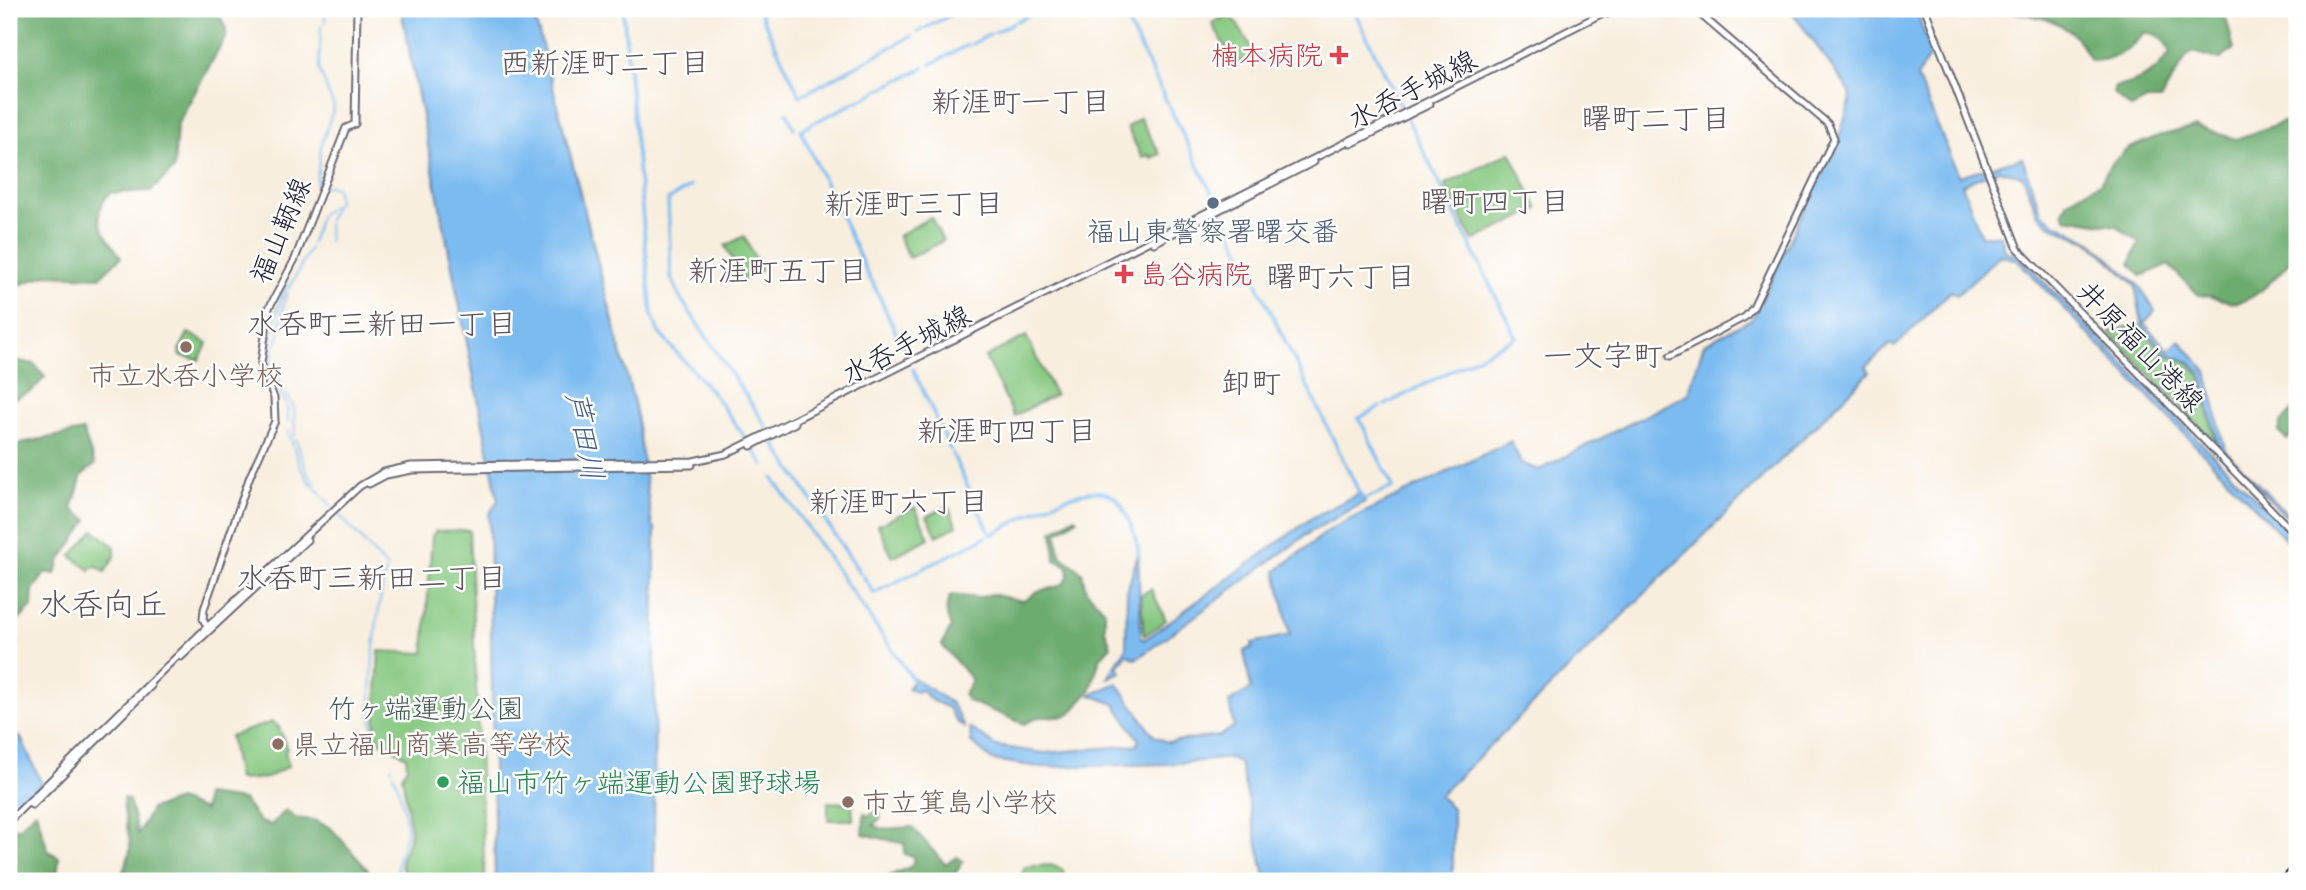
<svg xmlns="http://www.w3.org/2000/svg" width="2306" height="890" viewBox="0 0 2306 890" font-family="Dekko,'Klee One',sans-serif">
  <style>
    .green { fill: #85c77f; stroke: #54745d; stroke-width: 2 }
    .forest { fill: #6cac6e; stroke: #476754; stroke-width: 2 }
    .water { fill: #7cbbf0; stroke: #4f6e96; stroke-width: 2 }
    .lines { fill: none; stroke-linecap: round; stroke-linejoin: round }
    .stream { stroke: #7cbbf0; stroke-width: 2 }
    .canal { stroke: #7cbbf0; stroke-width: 3.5 }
    .major-casing { stroke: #6d6974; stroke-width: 9 }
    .major { stroke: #fff; stroke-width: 5 }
    .rail { stroke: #22223b; stroke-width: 2 }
    .health-dot { fill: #e0444e; stroke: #fff; stroke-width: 2.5 }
    .service-dot { fill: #5c6f8a; stroke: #fff; stroke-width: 2.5 }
    .education-dot { fill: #8d6e63; stroke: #fff; stroke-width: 2.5 }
    .leisure-dot { fill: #2e9e5b; stroke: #fff; stroke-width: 2.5 }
    .labels { text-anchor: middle; stroke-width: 5; stroke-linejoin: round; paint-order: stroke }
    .health-label { font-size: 28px; fill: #be3a42; stroke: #fff; text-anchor: end }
    .street-label { font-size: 28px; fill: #22223b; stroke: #fff }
    .service-label { font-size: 28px; fill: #4e5e75; stroke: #fff }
    .education-label { font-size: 28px; fill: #785e54; stroke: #fff; text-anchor: start }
    .park-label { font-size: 28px; fill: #455c53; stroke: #fff }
    .leisure-label { font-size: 28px; fill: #27864d; stroke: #fff; text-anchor: start }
    .neighbourhood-label { font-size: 30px; fill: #5f5257; stroke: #fff }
    .water-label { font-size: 30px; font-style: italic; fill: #465f83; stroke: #fff }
    .quarter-label { font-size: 32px; fill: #5f5257; stroke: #fff }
  </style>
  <rect width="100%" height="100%" fill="#fff"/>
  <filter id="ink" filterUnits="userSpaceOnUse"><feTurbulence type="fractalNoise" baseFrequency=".0143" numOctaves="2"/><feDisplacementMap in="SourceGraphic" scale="14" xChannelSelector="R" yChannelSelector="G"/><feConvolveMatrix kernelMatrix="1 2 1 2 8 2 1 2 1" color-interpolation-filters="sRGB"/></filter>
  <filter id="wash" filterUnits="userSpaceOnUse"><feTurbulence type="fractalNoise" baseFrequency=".00686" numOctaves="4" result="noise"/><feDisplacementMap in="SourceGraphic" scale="28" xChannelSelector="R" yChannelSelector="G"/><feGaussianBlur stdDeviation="1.57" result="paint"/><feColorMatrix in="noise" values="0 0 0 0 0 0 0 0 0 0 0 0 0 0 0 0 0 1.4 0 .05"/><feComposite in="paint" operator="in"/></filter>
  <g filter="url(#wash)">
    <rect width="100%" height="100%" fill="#f8eede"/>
    <path class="green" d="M1231,14L1256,55L1230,67L1222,52L1226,49L1212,23Z
      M1140,118L1160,154L1151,158L1149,155L1142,158L1127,127Z
      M1510,152L1538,209L1473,241L1445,185Z
      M931,217L943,241L909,258L898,236Z
      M744,236L761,270L743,280L725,246Z
      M2138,324L2165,354L2190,363L2200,376L2216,444L2109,332Z
      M188,333L208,343L199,360L180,356L179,350Z
      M1026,336L1055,395L1014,416L985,357Z
      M948,506L957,526L937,536L927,516Z
      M915,507L929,538L892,557L878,525Z
      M94,530L115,547V556L105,572L96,566L90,570L71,556Z
      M469,530L485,881H409C390,857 411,852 410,830C409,813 405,793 402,776L407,767L406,756L377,740L375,730L379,651L424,653L432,536L436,531Z
      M1151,589L1166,620L1144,636L1141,595Z
      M272,722L279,727L287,749L285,751L289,766L267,778L238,780L230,736Z
      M828,802L852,803L853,820H828Z
      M1050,865L1062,869L1067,881H1019L1025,867Z"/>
    <path class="forest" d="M9,9H216L226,28V36L177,125L174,169L151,191L110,193C86,218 107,235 121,257L100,277L45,275L9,289Z
      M1998,9H2229L2226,17L2234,49L2219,60L2194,52L2187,56L2160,100H2147L2131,108L2113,93L2115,87C2138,83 2157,73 2170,53C2166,41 2158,32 2144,33C2128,51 2116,60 2091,61C2070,15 2040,19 1998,9Z
      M2283,122H2297V254C2283,268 2254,307 2231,302C2220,299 2211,296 2199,295L2168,265L2141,276L2130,264L2139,242L2116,226L2066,218L2063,212L2068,201L2100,183L2110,165L2127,149L2158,136L2195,127L2236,139Z
      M9,359L34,364L45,377L32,391L9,401Z
      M2297,406V429L2287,440L2279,431L2281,422Z
      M83,431L95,465L82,475L72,509L88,520L59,562L56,574L46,572L33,590L32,607L12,627L18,644L9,655V451L21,443Z
      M1075,517L1077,519L1057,533L1060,555L1082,572L1086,590L1105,611V630L1111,646L1100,658L1091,689L1070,714L1059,717H1038L1024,724L968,701L963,695L972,680L942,645L951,627C946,614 944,609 951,595L979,598L991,594L1023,601C1029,599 1033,593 1038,591C1052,587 1067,590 1069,570L1066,565L1055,560L1053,531Z
      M205,795L243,800L260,822L271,825L286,810L295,818L314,820L331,828L369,871L354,881H118C141,840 124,837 123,798L129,800L138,834L151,809L178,800L204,810Z
      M878,809L881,818L873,825L882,829L912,827L945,864L957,857L963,861L951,881H878L912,866L914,857L904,854L905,844L863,834L864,813L867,816Z
      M36,811L48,851L59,857L57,881H9V825L18,829Z"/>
    <path class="water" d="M401,9H532L540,37L636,411L652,526L655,528L654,881H495L489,515L498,500Z
      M1790,9H1854L1862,14L1891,16L1895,9H1916L1931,53L1917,77L1959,176L2022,158L2041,212L2053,222L2093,243L2140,287L2155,311L2144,323L2169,351L2180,340L2207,372L2225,450L2297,524V528L2218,447L2202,375L2191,362L2166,353L2143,328L2135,285L2092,244L2049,225L2038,215L2023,176L1999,170L1962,184L1981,235L2001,236L2005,251L2019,256L2297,541V551L2017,260L2000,255L1957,295L1951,291L1895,347L1890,344L1866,367L1870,372L1851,391L1439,796L1453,809V881H1266L1240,764L1232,758L1169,764L1039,767L992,760L971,742L970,728L996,746L1044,753L1137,745L1139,740L1115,704L1090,695L1117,683L1154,736L1167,742L1219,736L1234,727L1229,702L1251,689L1244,651L1253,647L1252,643L1290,635L1276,571L1332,528L1511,441L1521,463L1539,470L1688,394L1704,344L1751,319L1755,314L1840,134L1851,99L1850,92Z
      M1360,493L1365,502L1313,530L1142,655L1135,659L1127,654L1118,667L1121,672L1108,678L1126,648L1127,591L1138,553L1141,638L1144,640L1313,517Z
      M914,678L952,704L965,728L956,721L949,708L931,700L921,690L916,692L908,688Z
      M15,735L21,738L42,784L9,808V738Z"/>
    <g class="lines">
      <path class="stream" d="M325,9V23
        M321,27L319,69L334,107L321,146L316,185L336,187L338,200L328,220
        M328,224L329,242
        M311,244L320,215L334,205
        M289,289L310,248
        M275,345C284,330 279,310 287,292
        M274,348L272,362L285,392
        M268,352C275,329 275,307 287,284
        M267,361V355
        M271,375L287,406L288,422
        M287,395L294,408L295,436
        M288,430L300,467L309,481L387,568C377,600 364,712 376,742
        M296,439L306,470L315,483
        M391,767L392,769
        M393,774C399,786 408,820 406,834C403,853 390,863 403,881"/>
      <path class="canal" d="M623,9L652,315L659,333L712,392L747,440
        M758,9L800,96L912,36
        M1040,9H1041
        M1121,9L1217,203
        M1353,9L1403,110
        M1017,21L1037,11
        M918,32L962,9
        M995,32L1013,23
        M972,44L991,34
        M948,55L968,45
        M931,64L945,57
        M904,78L924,68
        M879,90L901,79
        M858,101L876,92
        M787,113L794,128
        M834,113L855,102
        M813,123L831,114
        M801,130L811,125
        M801,131L817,165
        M818,168L844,222
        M691,186L668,200L671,277L681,299L767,427
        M1222,212L1361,496
        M845,225L870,279
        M872,281L891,322
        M892,324L907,357
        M913,369L920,385
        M922,388L950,449
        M1385,405L1516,337L1407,118
        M774,443L860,573
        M753,449L764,465
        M952,453L980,513
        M773,478L914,681
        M1362,500L1393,487L1359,418L1380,407
        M982,516L989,531
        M991,535C1018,521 1082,480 1111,495C1119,499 1123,509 1127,516C1133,529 1138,543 1139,558
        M863,576L874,593L986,537"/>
    </g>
  </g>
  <g filter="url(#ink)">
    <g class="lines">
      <g class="major-casing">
        <path id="major" d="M1925,9L2018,249L2297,536
          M1607,14L1620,9
          M1351,144L1430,104
          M1154,243L1314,162
          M1670,356L1745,317L1753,308L1834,138L1828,124L1694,9
          M751,446L795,423
          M369,484L386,475L412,470L692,465
          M207,627L203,619L204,609L250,476L275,421L274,398L261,363L269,308L295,259L346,128L355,124L357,9
          M181,657L307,540
          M32,805L151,686
          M9,821L207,627L360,486L384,472L411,466L693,461L726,454L1611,9"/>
      </g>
      <use href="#major" class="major"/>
      <path class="rail" d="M2278,881L2297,862"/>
    </g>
  </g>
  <g class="health-dot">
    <path d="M1335.5 44.5h7v7h7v7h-7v7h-7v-7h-7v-7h7z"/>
    <path d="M1120.5 263.5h7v7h7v7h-7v7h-7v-7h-7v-7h7z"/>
  </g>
  <circle class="service-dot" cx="1213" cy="203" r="7"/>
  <g class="education-dot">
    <circle cx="186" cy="347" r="7"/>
    <circle cx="278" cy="744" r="7"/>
    <circle cx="848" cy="802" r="7"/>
  </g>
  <circle class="leisure-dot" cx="443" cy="782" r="7"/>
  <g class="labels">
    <g class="health-label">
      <text x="1323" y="65">楠本病院</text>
      <text x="1140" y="284" text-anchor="start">島谷病院</text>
    </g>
    <g class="street-label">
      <text transform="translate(1412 89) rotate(-27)" y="10">水呑手城線</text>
      <text transform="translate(280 230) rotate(-67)" y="10">福山鞆線</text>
      <text transform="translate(906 344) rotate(-27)" y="10">水呑手城線</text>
      <text transform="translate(2141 346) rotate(46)" y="10">井原福山港線</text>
    </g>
    <g class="service-label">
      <text x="1213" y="241">福山東警察署曙交番</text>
    </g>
    <g class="education-label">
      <text x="186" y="385" text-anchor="middle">市立水呑小学校</text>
      <text x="292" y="754">県立福山商業高等学校</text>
      <text x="862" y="812">市立箕島小学校</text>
    </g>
    <g class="park-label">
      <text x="426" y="718">竹ヶ端運動公園</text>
    </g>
    <g class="leisure-label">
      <text x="457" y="792">福山市竹ヶ端運動公園野球場</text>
    </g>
    <g class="neighbourhood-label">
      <text x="605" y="73">西新涯町二丁目</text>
      <text x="1021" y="112">新涯町一丁目</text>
      <text x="1656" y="129">曙町二丁目</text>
      <text x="1495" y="212">曙町四丁目</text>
      <text x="914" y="214">新涯町三丁目</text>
      <text x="778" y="281">新涯町五丁目</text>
      <text x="1341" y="287">曙町六丁目</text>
      <text x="382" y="334">水呑町三新田一丁目</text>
      <text x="1603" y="366">一文字町</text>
      <text x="1251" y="393">卸町</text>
      <text x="1007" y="441">新涯町四丁目</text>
      <text x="899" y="512">新涯町六丁目</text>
      <text x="372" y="588">水呑町三新田二丁目</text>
    </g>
    <g class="water-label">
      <text transform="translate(585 436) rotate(79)" y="10">芦田川</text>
    </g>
    <g class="quarter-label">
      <text x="103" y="615">水呑向丘</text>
    </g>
  </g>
  <rect width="2306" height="890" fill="none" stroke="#fff" stroke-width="35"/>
</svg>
